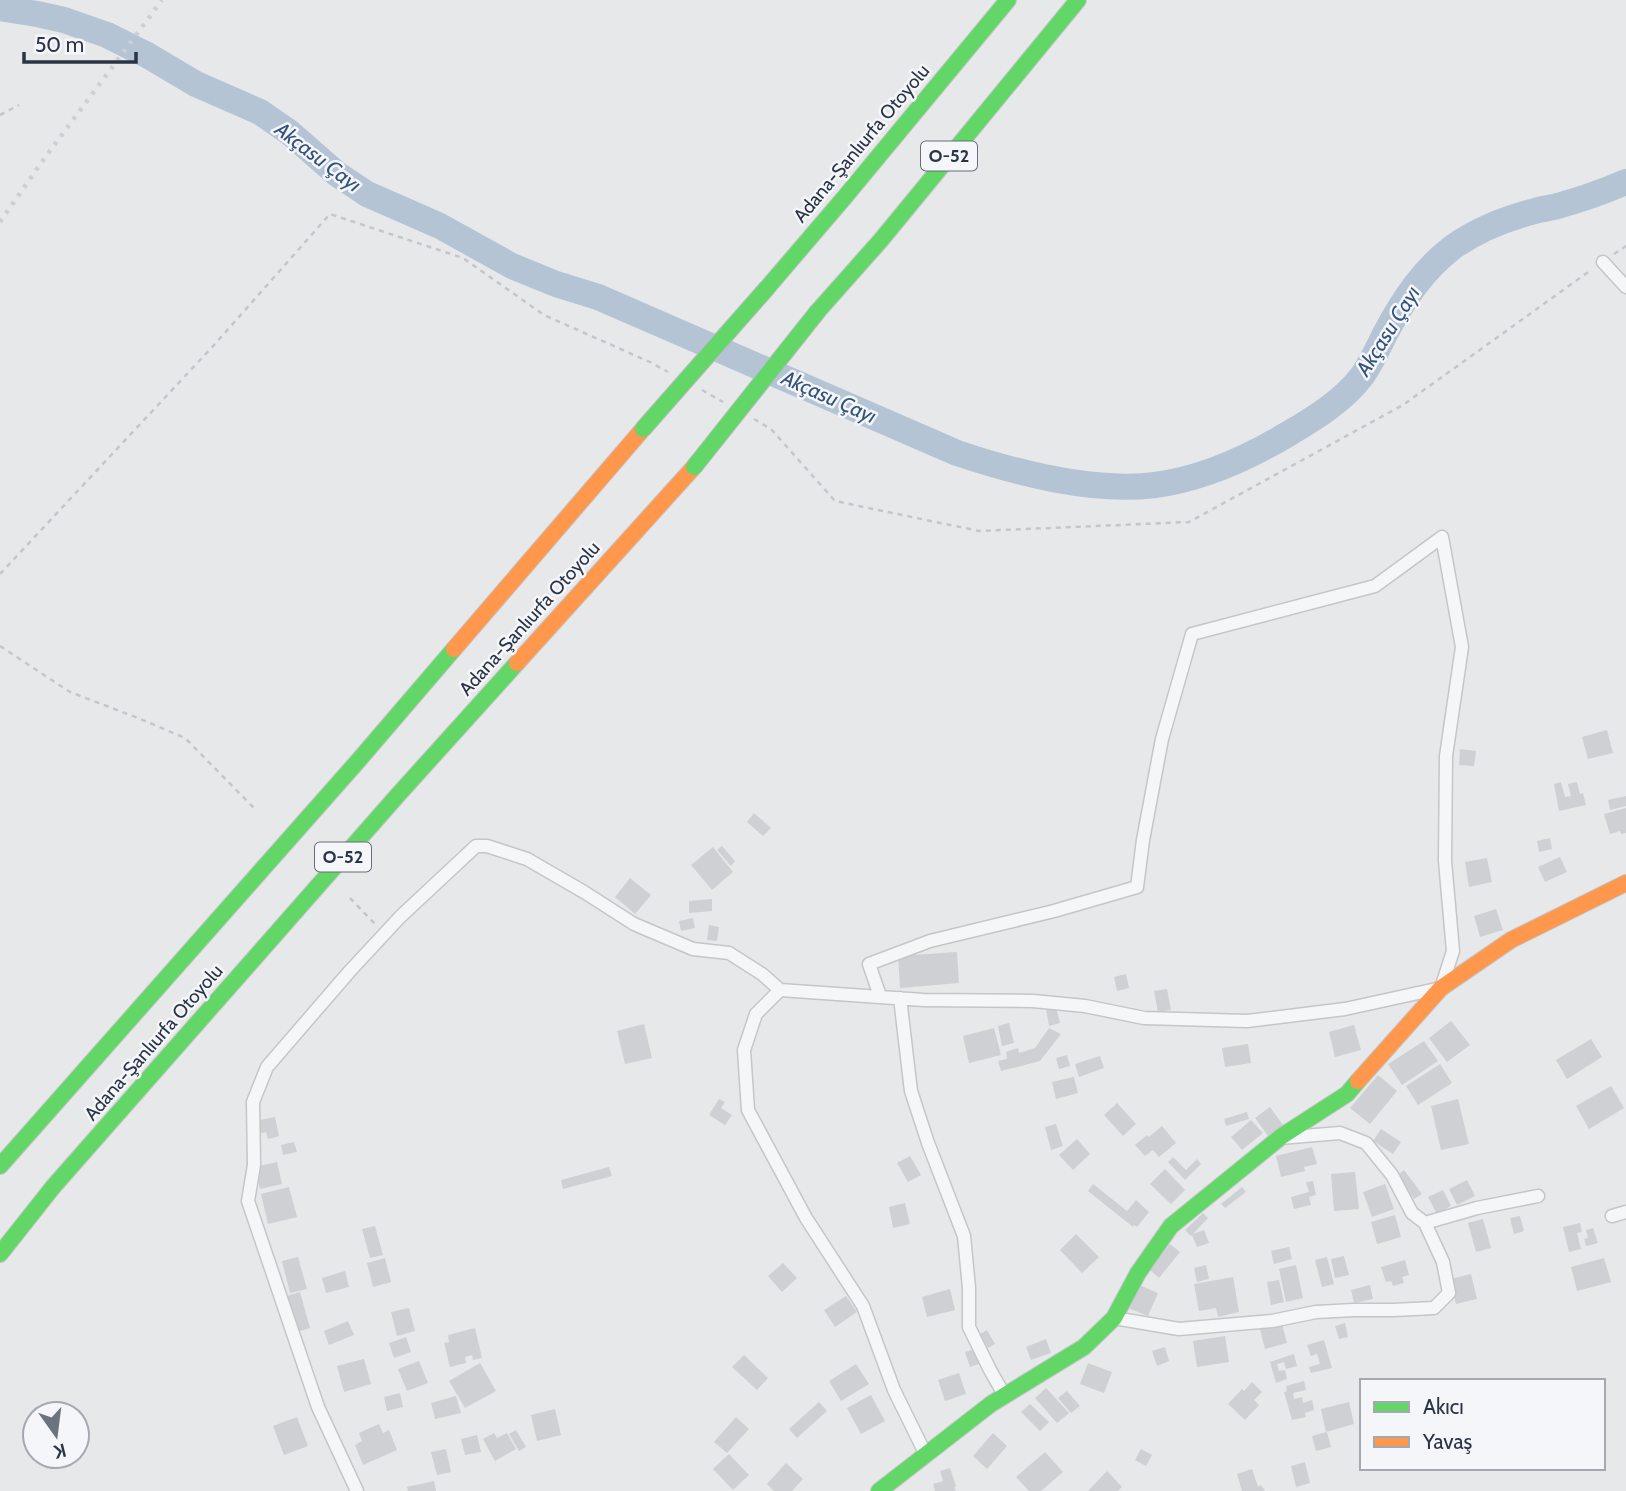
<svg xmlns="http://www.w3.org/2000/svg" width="1626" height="1491" viewBox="0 0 1626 1491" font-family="Cabin,sans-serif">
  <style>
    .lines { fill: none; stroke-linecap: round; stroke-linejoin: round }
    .river { stroke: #b4c4d5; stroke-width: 26 }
    .building { fill: #ced0d3 }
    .street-casing { stroke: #c4c6c8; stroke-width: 15 }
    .fast-casing { stroke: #c4c6c8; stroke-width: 18 }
    .slow-casing { stroke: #c4c6c8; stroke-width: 18 }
    .path { stroke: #c5c6ca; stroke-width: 2.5; stroke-dasharray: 5 5; stroke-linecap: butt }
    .street { stroke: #f5f6f7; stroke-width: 12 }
    .fast { stroke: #63d668; stroke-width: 16 }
    .slow { stroke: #ff974d; stroke-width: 16 }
    .rail { stroke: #cecfd2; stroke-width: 4.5; stroke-dasharray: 3.5 7; stroke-linecap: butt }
    .fast-bridge-casing { stroke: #b8bbbf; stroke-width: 18; stroke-linecap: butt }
    .fast-bridge { stroke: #63d668; stroke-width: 16 }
    .labels { text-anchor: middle; stroke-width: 5; stroke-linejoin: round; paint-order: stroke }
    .shield { fill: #f4f6f9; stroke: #676e7b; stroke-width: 2 }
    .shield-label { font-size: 18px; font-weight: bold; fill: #2b3445 }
    .street-label { font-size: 19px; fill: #2b3445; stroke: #f4f6f9 }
    .water-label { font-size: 21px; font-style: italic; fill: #34527a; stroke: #f4f6f9 }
  </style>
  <rect width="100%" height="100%" fill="#e6e8ea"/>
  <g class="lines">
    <path class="river" d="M0,8L37,14L64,20L107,35L147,55L196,84L260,112L289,132L337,174L367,194L440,226L512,266L556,284L598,297L957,453C1017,473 1092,493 1155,485C1202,479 1248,458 1288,434C1315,418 1343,401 1362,376C1372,362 1378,348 1385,334C1403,300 1423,270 1453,247C1477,230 1507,218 1535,211C1544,208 1553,208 1561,205C1583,199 1605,191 1626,182"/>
  </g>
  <path class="building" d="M1607,730L1613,753L1588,759L1582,737Z
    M1460,749L1476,751L1474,766L1459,765Z
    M1561,782L1565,797L1571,796L1568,784L1577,782L1580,794L1583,793L1586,805L1559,811L1554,784Z
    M1626,796V806L1610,810L1608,800Z
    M1626,808V833L1621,834L1620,831L1610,834L1604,814Z
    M754,813L771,828L763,836L747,822Z
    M1550,838L1552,849L1539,852L1537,841Z
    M722,846L735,861L731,866L717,850Z
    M713,847L733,872L712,890L691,865Z
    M1560,857L1567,872L1545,882L1538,867Z
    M1487,858L1492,882L1469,887L1465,862Z
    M630,878L651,895L635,914L615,897Z
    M712,899V911L689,913V901Z
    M1496,909L1503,930L1480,937L1474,916Z
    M693,918L695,928L681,931L679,921Z
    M709,925L719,927L717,941L707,940Z
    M957,952L959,983L900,988L898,956Z
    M1126,974L1129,988L1117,991L1114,977Z
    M1167,989L1171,1010L1158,1012L1154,991Z
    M1056,1007L1060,1023L1049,1026L1046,1009Z
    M1451,1021L1470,1045L1447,1062L1429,1038Z
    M1009,1023L1014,1043L1002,1046L998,1026Z
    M644,1024L652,1058L625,1064L617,1031Z
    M1354,1025L1361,1050L1335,1057L1329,1032Z
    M994,1028L1001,1055L969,1063L963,1036Z
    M1049,1028L1061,1034L1040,1061L1001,1071L998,1061L1007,1059L1006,1052L1018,1048L1019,1053L1035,1048Z
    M1591,1039L1602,1057L1567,1079L1556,1060Z
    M1424,1041L1438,1061L1402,1085L1388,1064Z
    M1248,1044L1251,1063L1225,1067L1222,1048Z
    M1067,1055L1070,1066L1059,1069L1056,1058Z
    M1100,1056L1104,1068L1079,1077L1075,1064Z
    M1440,1064L1452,1083L1418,1105L1406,1086Z
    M1378,1075L1397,1091L1370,1124L1350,1108Z
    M1074,1077L1078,1093L1056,1099L1052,1082Z
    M1611,1086L1624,1108L1589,1129L1576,1106Z
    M719,1099L725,1102L721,1108L732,1115L725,1125L709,1115Z
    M1458,1099L1469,1144L1441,1150L1431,1106Z
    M1117,1103L1136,1124L1123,1136L1104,1115Z
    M1270,1107L1283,1125L1268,1136L1255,1118Z
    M1247,1112L1249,1119L1226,1126L1224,1119Z
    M275,1117L279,1136L268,1139L266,1132L259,1134L256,1121Z
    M1251,1120L1263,1133L1242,1150L1231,1137Z
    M1056,1124L1063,1146L1051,1150L1045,1127Z
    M1162,1126L1176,1143L1159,1157L1153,1150L1145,1156L1135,1145L1147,1135L1149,1137Z
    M1381,1129L1401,1142L1393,1154L1373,1141Z
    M1077,1139L1090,1154L1073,1170L1059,1155Z
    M294,1142L297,1152L283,1155L281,1145Z
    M1312,1147L1317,1164L1304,1167L1305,1171L1281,1177L1276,1156Z
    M910,1156L921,1175L908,1182L897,1163Z
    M1173,1157L1186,1170L1197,1159L1201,1164L1185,1180L1168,1162Z
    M277,1162L282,1184L260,1189L255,1167Z
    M609,1167L612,1176L563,1189L561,1180Z
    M1165,1169L1185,1190L1171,1204L1150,1184Z
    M1404,1170L1422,1194L1414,1199L1397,1176Z
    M1355,1172L1359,1209L1334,1211L1331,1174Z
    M1467,1180L1475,1196L1457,1205L1449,1189Z
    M1313,1181L1316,1195L1309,1197L1311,1205L1294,1209L1291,1197L1309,1192L1306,1182Z
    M1093,1184L1127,1211L1136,1200L1149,1212L1137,1227L1134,1225L1133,1227L1088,1191Z
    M1385,1184L1394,1209L1372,1217L1363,1192Z
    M289,1187L297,1217L268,1224L261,1194Z
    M1242,1187L1246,1192L1225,1208L1221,1204Z
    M1443,1190L1451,1206L1437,1214L1428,1197Z
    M905,1203L910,1224L893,1228L889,1207Z
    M1203,1213L1208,1218L1193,1234L1204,1230L1209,1243L1197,1247L1192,1235L1191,1236L1185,1230Z
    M1395,1215L1401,1237L1377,1244L1371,1222Z
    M1520,1216L1524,1231L1514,1234L1510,1218Z
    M1483,1219L1491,1248L1476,1252L1468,1223Z
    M1580,1223L1582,1232L1577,1233L1581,1249L1569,1252L1563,1227Z
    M375,1226L383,1255L370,1258L362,1229Z
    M1593,1228L1598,1243L1586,1246L1584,1239L1588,1238L1586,1230Z
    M1076,1234L1099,1257L1082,1273L1060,1250Z
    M1170,1244L1180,1252L1159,1278L1150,1270Z
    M1289,1247L1292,1259L1274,1264L1271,1251Z
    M1344,1256L1349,1275L1335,1278L1331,1259Z
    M298,1257L307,1289L290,1293L282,1261Z
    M1327,1257L1334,1284L1322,1287L1315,1260Z
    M385,1258L391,1282L373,1287L367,1263Z
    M1604,1258L1611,1282L1577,1291L1571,1267Z
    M1405,1260L1409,1275L1402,1277L1404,1283L1393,1286L1391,1281L1386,1282L1381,1267Z
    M783,1263L797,1278L782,1292L768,1276Z
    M1206,1265L1209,1279L1197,1282L1194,1268Z
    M1296,1265L1303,1298L1286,1302L1279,1269Z
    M345,1271L349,1287L326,1293L322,1278Z
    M1471,1274L1477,1299L1456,1304L1450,1279Z
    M1233,1277L1239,1312L1218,1317L1216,1308L1199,1311L1194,1284Z
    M1279,1280L1284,1302L1271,1305L1267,1282Z
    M1139,1285L1158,1293L1148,1316L1128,1308Z
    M1370,1285L1373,1299L1354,1303L1351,1290Z
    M950,1289L955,1310L927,1317L922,1297Z
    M300,1292L310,1328L297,1332L287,1296Z
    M846,1296L857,1312L835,1327L824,1310Z
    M409,1308L415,1331L397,1336L391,1312Z
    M348,1321L354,1335L329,1345L324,1331Z
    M1345,1323L1348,1337L1339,1339L1335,1326Z
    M1282,1324L1287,1343L1265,1349L1260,1329Z
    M475,1328L482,1358L473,1360L472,1355L465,1357L466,1363L450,1367L444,1343L449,1342L448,1335Z
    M987,1330L995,1344L988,1348L980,1334Z
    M1225,1336L1229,1362L1197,1367L1193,1341Z
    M406,1337L411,1352L394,1358L389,1343Z
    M1046,1339L1051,1353L1031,1360L1026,1347Z
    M1324,1340L1332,1368L1311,1373L1309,1367L1320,1364L1317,1354L1311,1356L1307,1345Z
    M1165,1347L1169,1361L1157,1366L1152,1351Z
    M974,1349L979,1364L970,1367L965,1352Z
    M1294,1354L1297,1366L1286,1369L1284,1362L1277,1364L1279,1371L1285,1370L1287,1379L1276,1383L1270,1362Z
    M744,1355L768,1378L757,1390L732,1367Z
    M364,1359L371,1384L344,1392L337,1366Z
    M419,1361L428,1383L407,1391L398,1369Z
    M480,1363L496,1391L465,1408L449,1381Z
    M1088,1363L1112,1372L1104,1393L1080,1384Z
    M856,1364L869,1384L841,1401L829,1381Z
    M959,1373L966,1394L945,1401L938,1380Z
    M1304,1381L1306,1390L1293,1393L1294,1399L1302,1397L1303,1403L1312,1400L1314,1410L1305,1413L1306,1417L1292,1420L1284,1392L1287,1391L1286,1386Z
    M1252,1382L1262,1392L1254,1400L1259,1405L1245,1420L1228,1404L1242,1389L1244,1391Z
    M1046,1388L1069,1413L1057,1423L1035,1398Z
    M1067,1391L1080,1406L1071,1413L1058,1398Z
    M400,1393L403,1407L387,1411L384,1397Z
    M871,1395L885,1421L861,1434L847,1408Z
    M456,1396L461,1413L435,1419L431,1403Z
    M819,1402L827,1411L797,1438L789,1429Z
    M1349,1402L1354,1424L1326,1432L1321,1409Z
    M1030,1404L1049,1422L1040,1431L1021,1412Z
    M555,1409L561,1435L537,1441L531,1415Z
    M297,1417L308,1446L284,1455L273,1426Z
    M736,1417L749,1429L727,1453L714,1442Z
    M379,1424L383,1433L389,1430L397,1450L363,1465L355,1445L362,1441L359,1433Z
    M516,1430L526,1447L519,1451L509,1434Z
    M1327,1432L1331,1447L1316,1451L1312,1436Z
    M494,1433L497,1438L507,1433L516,1449L495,1461L483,1439Z
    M993,1433L1007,1446L987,1469L973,1456Z
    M477,1435L481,1452L465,1455L461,1439Z
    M446,1449L451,1472L437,1475L431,1452Z
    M1141,1449L1152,1455L1146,1466L1135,1460Z
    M1045,1452L1063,1472L1041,1491H1029L1016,1477Z
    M729,1454L749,1475L733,1490L713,1469Z
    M1305,1462L1310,1483L1296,1487L1291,1466Z
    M786,1463L803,1479L792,1491H774L767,1484Z
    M950,1468L956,1486L954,1487L956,1491H935L933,1484L943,1481L940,1471Z
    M1252,1469L1258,1487L1261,1485L1265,1491H1242L1237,1474Z
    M1107,1471L1122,1487L1118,1491H1088Z
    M434,1481L436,1491H408L407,1487Z"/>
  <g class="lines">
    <g class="street-casing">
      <path id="street" d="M1603,262L1626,287
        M880,996L869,964L930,941L1054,911L1137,887L1143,840L1162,739L1192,634L1375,586L1442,537L1462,647L1446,756L1445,861L1453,951L1441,988L1345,1009L1247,1021L1144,1018L1085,1006L1033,1001L923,1000L780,990L756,1014L744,1050L748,1110L806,1218L863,1306L894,1390L926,1455
        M900,998L911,1091L928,1143L964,1236L969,1288V1327L990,1370L1005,1396
        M1280,1138L1340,1133L1366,1143L1392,1175L1412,1213L1425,1223L1477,1208L1538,1196
        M1612,1216L1626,1212
        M1114,1318L1179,1329L1272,1321L1316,1312L1354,1310H1393L1434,1308L1449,1293L1443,1262L1425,1223
        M357,1491L318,1407L248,1201L254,1165L253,1102L267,1067L349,972L400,917L476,846H487L527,859L584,892L634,924L693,949L729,953L762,974L780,990"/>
    </g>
    <g class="fast-casing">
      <path id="fast" d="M767,288L844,198L1008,0
        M818,311L881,240L1078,0
        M0,1166L358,761L454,649
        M0,1254L53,1187L397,796L517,663
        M879,1491L991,1404L1084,1347L1114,1318L1138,1273L1171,1226L1282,1136L1347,1094L1358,1081"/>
    </g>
    <g class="slow-casing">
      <path id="slow" d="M454,649L643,429
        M517,663L694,467
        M1358,1081L1441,988L1511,940L1626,883"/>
    </g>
    <path class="path" d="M0,115L19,105
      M1614,254L1626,246
      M702,390L723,402
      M754,419L771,429L835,501L979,531L1189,522L1403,405L1591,270
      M0,574L215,344L330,214L463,258L544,315L652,363L668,372
      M0,646L70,692L138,718L185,738L255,809
      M350,898L375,924"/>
    <use href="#street" class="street"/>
    <use href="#fast" class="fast"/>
    <use href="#slow" class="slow"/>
    <path class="rail" d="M0,222L41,163L162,0"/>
    <g class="fast-bridge-casing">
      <path id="fast-bridge" d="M643,429L767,288
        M694,467L818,311"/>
    </g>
    <use href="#fast-bridge" class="fast-bridge"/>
  </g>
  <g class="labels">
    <g class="shield">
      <rect x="921" y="141.5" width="56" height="29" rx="5"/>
      <rect x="315" y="842.5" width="56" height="29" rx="5"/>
    </g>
    <g class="shield-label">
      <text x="949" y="162">O-52</text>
      <text x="343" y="863">O-52</text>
    </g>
    <g class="street-label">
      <text transform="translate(861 143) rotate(-50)" y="7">Adana-Şanlıurfa Otoyolu</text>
      <text transform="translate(529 618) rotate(-48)" y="7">Adana-Şanlıurfa Otoyolu</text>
      <text transform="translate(153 1042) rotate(-49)" y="7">Adana-Şanlıurfa Otoyolu</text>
    </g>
    <g class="water-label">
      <text transform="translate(318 157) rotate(37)" y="7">Akçasu Çayı</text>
      <text transform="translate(1388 331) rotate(-58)" y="7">Akçasu Çayı</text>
      <text transform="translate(829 397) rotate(24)" y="7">Akçasu Çayı</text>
    </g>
  </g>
  <rect x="1360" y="1379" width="245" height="91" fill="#f4f6f9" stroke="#a4a8b1" stroke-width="2"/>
  <rect x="1374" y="1402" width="35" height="10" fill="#63d668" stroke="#a4a8b1" stroke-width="2"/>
  <text x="1423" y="1414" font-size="21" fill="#2b3445">Akıcı</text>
  <rect x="1374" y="1437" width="35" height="10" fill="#ff974d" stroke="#a4a8b1" stroke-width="2"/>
  <text x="1423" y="1449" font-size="21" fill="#2b3445">Yavaş</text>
  <g transform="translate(56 1435) rotate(166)"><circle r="33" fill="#f4f6f9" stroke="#a4a8b1" stroke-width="2"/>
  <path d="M0-5L12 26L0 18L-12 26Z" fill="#6c737f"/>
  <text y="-10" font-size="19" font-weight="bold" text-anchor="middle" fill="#2b3445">K</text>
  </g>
  <path d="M24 52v10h112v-10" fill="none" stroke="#2b3445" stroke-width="3.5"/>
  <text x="35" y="52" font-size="21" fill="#2b3445" stroke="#f4f6f9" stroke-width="5" paint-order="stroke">50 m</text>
</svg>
